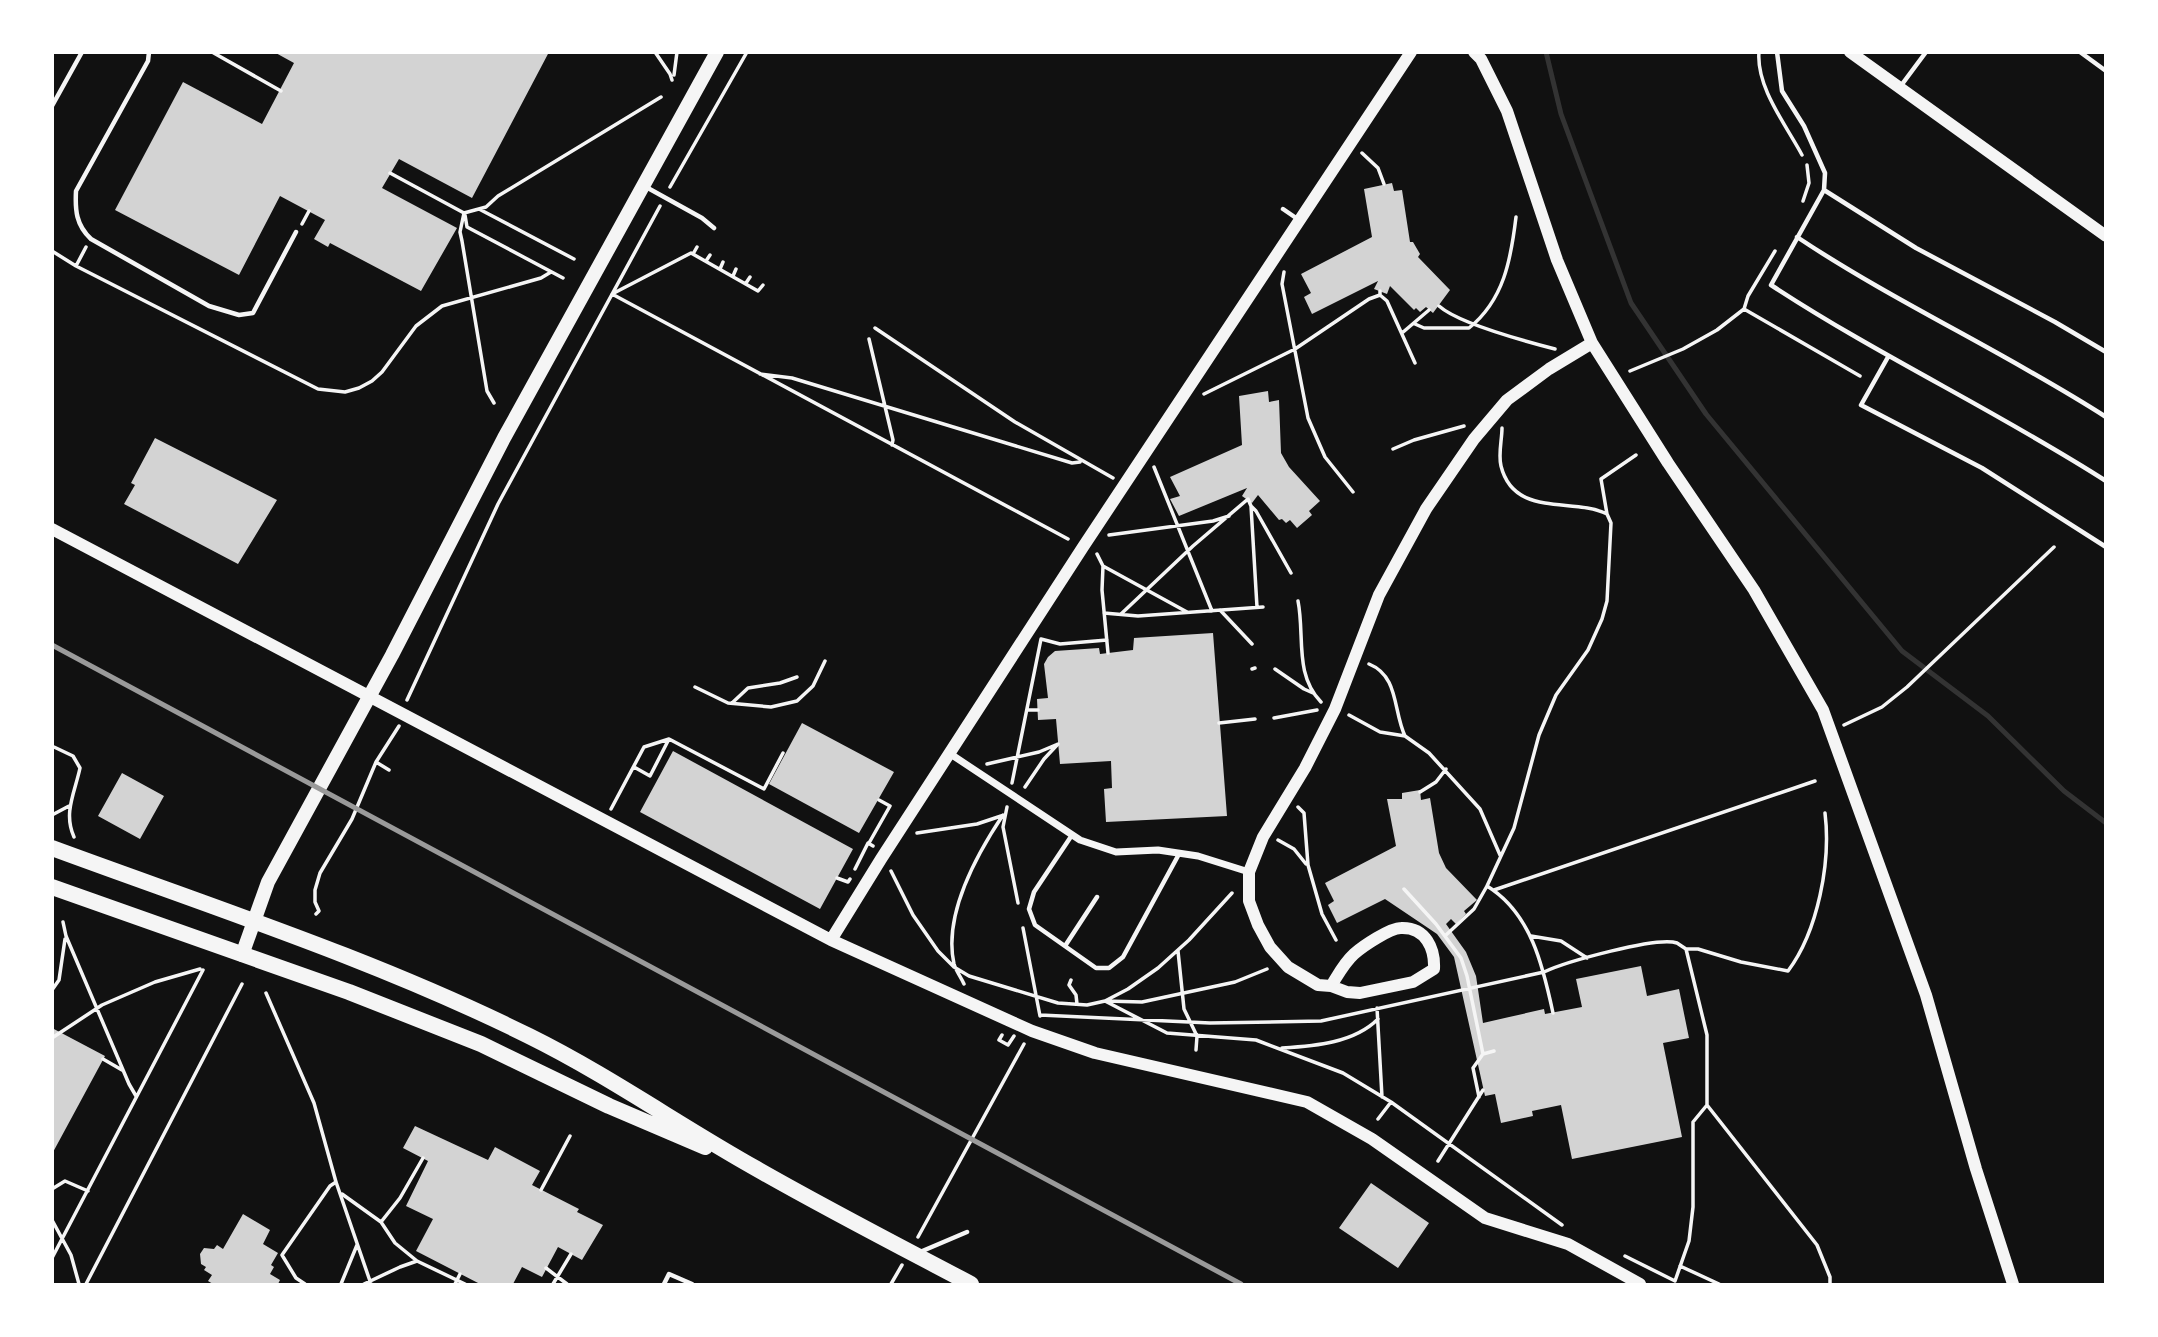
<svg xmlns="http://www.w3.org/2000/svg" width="2158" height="1337" viewBox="0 0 2158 1337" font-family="'PT Sans',sans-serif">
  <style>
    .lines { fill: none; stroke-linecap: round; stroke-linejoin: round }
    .stream { stroke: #333; stroke-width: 5 }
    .building { fill: #d3d3d3 }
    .path { stroke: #f5f5f5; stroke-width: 3.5 }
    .service { stroke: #f5f5f5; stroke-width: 4.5 }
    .minor { stroke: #f5f5f5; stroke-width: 7 }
    .tertiary { stroke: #f5f5f5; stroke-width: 12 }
    .secondary { stroke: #f5f5f5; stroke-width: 14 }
    .trunk { stroke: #f5f5f5; stroke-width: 16 }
    .rail { stroke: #9a9a9a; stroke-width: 5 }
  </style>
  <rect width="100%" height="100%" fill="#111"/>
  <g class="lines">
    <path class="stream" d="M1546,52L1561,114L1631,303L1706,414L1902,651L1988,716L2064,791L2106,823"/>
  </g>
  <path class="building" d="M274,52H549L472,198L399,159L382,188L457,228L421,291L330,243L328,247L314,239L325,220L280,196L239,275L115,210L183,82L262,124L294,63Z
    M1392,183L1394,191L1402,190L1410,242H1413L1420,254L1418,257L1450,290L1433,313L1426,307L1420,312L1416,308L1414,310L1390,286L1387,294L1374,289L1378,281L1312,314L1304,297L1311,293L1301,274L1372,237L1364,189Z
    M1268,391L1269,402L1279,400L1281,453L1289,467L1320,501L1309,511L1312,515L1297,528L1290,520L1286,523L1282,519L1279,520L1258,495L1252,503L1242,496L1247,488L1179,516L1170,499L1180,496L1170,477L1242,445L1239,396Z
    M155,438L277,500L238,564L124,504L135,485L131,483Z
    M1213,633L1227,816L1106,822L1104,789L1112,788L1111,761L1060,764L1056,719L1038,720L1037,699L1048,698L1044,664L1048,657L1055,651L1099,648L1100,654L1133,650L1134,638Z
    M802,723L894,772L859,833L769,784Z
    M673,751L853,849L820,909L640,812Z
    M122,773L164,796L140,839L98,816Z
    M1420,790L1421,800L1430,798L1439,853L1446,868L1477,900L1464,911L1466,914L1456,924L1451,919L1446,924L1466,952L1476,976L1483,1023L1544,1009L1545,1014L1582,1007L1576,979L1641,966L1647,996L1679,989L1689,1038L1663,1043L1682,1137L1572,1159L1561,1105L1532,1111L1533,1116L1501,1123L1495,1094L1485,1096L1454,957L1437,934L1385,899L1337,923L1328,905L1334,901L1325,883L1396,846L1387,799H1402V793Z
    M52,1028L105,1056L52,1154Z
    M415,1126L488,1160L495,1147L540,1171L532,1185L579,1209L577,1212L603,1225L582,1260L558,1247L542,1277L522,1267L513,1284H480L416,1251L433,1219L406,1206L428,1161L403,1148Z
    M1371,1183L1429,1223L1398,1268L1339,1228Z
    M243,1214L270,1230L263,1244L278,1253L271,1265L274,1267L270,1274L280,1280L278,1284H213L208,1281L212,1275L204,1270L206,1267L201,1264L200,1254L204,1248L214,1249L217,1245L223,1249Z"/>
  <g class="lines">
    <path class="path" d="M212,52L281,91
      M655,52L670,74L672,80
      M1759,52C1756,87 1786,125 1802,155
      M674,75L677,52
      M1362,153L1378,168L1384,184
      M390,173L464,213L486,207L498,196L661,97
      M670,187L747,52
      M1803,201L1809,183L1807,165
      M479,209L574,259
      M464,213L460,232L462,241L487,391L494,403
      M465,215L467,227L563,278
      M302,224L309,211
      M52,251L76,266L318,389L345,392L359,388L372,381L382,372L416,326L442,306L541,278L551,272
      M693,254L697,247
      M706,261L710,255
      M76,266L86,247
      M720,269L723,262
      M1284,272L1282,284L1308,418L1325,457L1353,492
      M733,276L736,269
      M746,283L750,277
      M614,293L691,253L758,291L763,285
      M612,294L1068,539
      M1380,295L1387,301L1415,363
      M1439,306C1458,323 1528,342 1555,349
      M1744,309L1860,376
      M1415,324L1424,328H1469C1504,300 1511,259 1516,217
      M875,328L1015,422L1113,478
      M1402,333L1429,310
      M869,339L893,440L892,445
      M1630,371L1683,349L1717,330L1744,309L1748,296L1775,251
      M760,374L792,378L1072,463L1080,462
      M1204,394L1295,349L1369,299L1380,295V291
      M1393,449L1414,440L1464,426
      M1154,467L1212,611
      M1251,506L1256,511L1291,573
      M1607,514L1601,479L1636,455
      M1109,535L1213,521L1229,516
      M1097,554L1103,566L1102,590L1108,653
      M1103,566L1187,612
      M1298,601C1305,636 1294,674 1321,702
      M1220,610L1252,644
      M1104,613L1138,616L1263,607
      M1121,614L1193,546L1248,499L1251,506L1257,607
      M1369,664C1399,676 1393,711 1405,736
      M1252,669L1255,668
      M1275,669L1304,689L1313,693
      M695,687L728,703L771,707L797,701L813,686L825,661
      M407,700L498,504L660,206
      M732,703L748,688L780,683L797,677
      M1027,710H1038
      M1349,715L1380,732L1405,736L1429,753L1480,809L1500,855
      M1274,718L1317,710
      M1219,723L1255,719
      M1844,725L1882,707L1907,687L2054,547
      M54,747L73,756L80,768C75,792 63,813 74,837
      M376,762L389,770
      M987,764L1039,752L1058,744L1044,759L1025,787
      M634,767L650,776L669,739
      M1012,783L1041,639L1060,644L1107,640
      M1420,792L1436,782L1446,769
      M1007,807L1003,827L1018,903
      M1298,807L1304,813L1308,865L1322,914L1336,940
      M611,809L644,747L669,739L764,789L783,753
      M52,815L69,806
      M917,833L977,824L1001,816
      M1278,840L1294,849L1306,864
      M869,843L890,806L879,800
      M855,869L868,843L873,846
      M891,871L913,915L938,951L954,967L969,976L1058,1003L1087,1005L1105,1001L1142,1002L1235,982L1267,969
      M837,878L848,882L850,879
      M1487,886C1531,913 1543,966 1553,1013
      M1404,889L1436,924L1461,958L1467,976L1483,1054L1494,1051
      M1494,890L1815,781
      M1232,893L1189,940L1158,968L1128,989L1105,1001L1167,1033L1256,1040L1343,1073L1391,1102L1562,1225
      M316,914L319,911L315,902V890L320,873L352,819L376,762L399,726
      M63,922L66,936L129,1084L136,1096
      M1023,928L1040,1016
      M1446,935L1474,909L1487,886L1514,828L1539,735L1556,695L1588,650L1602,619L1607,601L1611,523L1607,514C1572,497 1514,518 1501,466C1498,454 1502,440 1502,428
      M1531,936L1561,941L1587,958
      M1686,949H1698L1741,962L1788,971C1818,931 1831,862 1825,813
      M1178,951L1184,1009L1197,1036L1196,1050
      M1071,980L1069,985L1076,995L1077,1004
      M964,984C961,977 956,971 954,964C943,915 977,854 1003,815
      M52,990L59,980L65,939
      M266,993L314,1103L336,1182L371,1284
      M1377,1008L1382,1097
      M1040,1015L1210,1023L1321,1021L1544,972C1565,962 1657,936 1677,943C1680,945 1683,947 1686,949L1707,1035V1105L1693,1122V1207L1689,1241L1675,1281L1625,1256
      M1002,1035L999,1040L1008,1045L1014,1036
      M52,1038L102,1005L155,982L200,969
      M1282,1048C1315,1046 1354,1043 1378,1019
      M103,1059L122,1070
      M1479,1097L1473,1068L1483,1054
      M1707,1105L1817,1245L1830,1277V1284
      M1378,1119L1391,1102
      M1438,1161L1483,1090
      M52,1189L65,1181L88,1191
      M541,1190L570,1136
      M342,1194L381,1222L395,1243L417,1261L465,1284
      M52,1220L71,1255L79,1284
      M381,1222L400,1198L423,1158
      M918,1237L1024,1044
      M52,1258L203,970
      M1680,1266L1719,1284
      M546,1268L567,1284
      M86,1284L242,984
      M305,1284L296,1278L282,1255L330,1186L336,1182
      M341,1284L357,1245
      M364,1284L400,1267L417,1261
      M455,1284L460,1274
      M553,1284L571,1254
      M891,1284L902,1265"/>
    <path class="service" d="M149,52L148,61L76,191C75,210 76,225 91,239L209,306L239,315L253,313L296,232
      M1777,52L1782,91L1804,126L1825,173L1824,190L1771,285C1879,356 1997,411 2106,481
      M2080,52L2106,71
      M1900,87L1926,52
      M52,106L82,52
      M646,187L702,218L714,228
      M1824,190L1916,248L2055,322L2106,352
      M1283,209L1299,220
      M1797,237C1896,303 2005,352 2106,417
      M1888,357L1861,405L1982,468L2106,547
      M1072,835L1034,892L1029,909L1035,925L1096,968H1109L1123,957L1179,854
      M1065,946L1097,897
      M920,1252L967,1232
      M664,1284L669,1274L692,1284"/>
    <path class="minor" d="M949,753L1080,840L1116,852L1158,850L1198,856L1249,872"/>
    <path class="tertiary" d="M1474,52L1481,59L1507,111L1557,260L1592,343L1668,463L1754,590L1823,710L1926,995L1976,1169L2013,1284
      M1850,52L2106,236
      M52,529L831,940L1032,1031L1095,1053L1307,1102L1372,1139L1485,1218L1568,1244L1640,1284
      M831,940L881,859L1083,547L1411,52
      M1331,986C1338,975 1344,963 1354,954C1363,946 1390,928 1401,928C1426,927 1435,949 1434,969L1413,982L1360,993L1347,992L1331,986L1318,985L1288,967L1270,947L1258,925L1249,901V872L1263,837L1305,768L1335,709L1379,595L1426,509L1474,439L1507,400L1549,369L1592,343"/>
    <path class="secondary" d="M242,955L268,882L392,655L504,438L717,52"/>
    <path class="trunk" d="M52,848C212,907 376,960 529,1036C608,1075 680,1126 757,1169C827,1209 899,1246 971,1284
      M52,887L349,992L481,1044L609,1106L705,1147"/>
    <path class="rail" d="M52,645L1241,1284"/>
  </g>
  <rect width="2158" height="1337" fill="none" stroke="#ffffff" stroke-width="108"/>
</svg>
